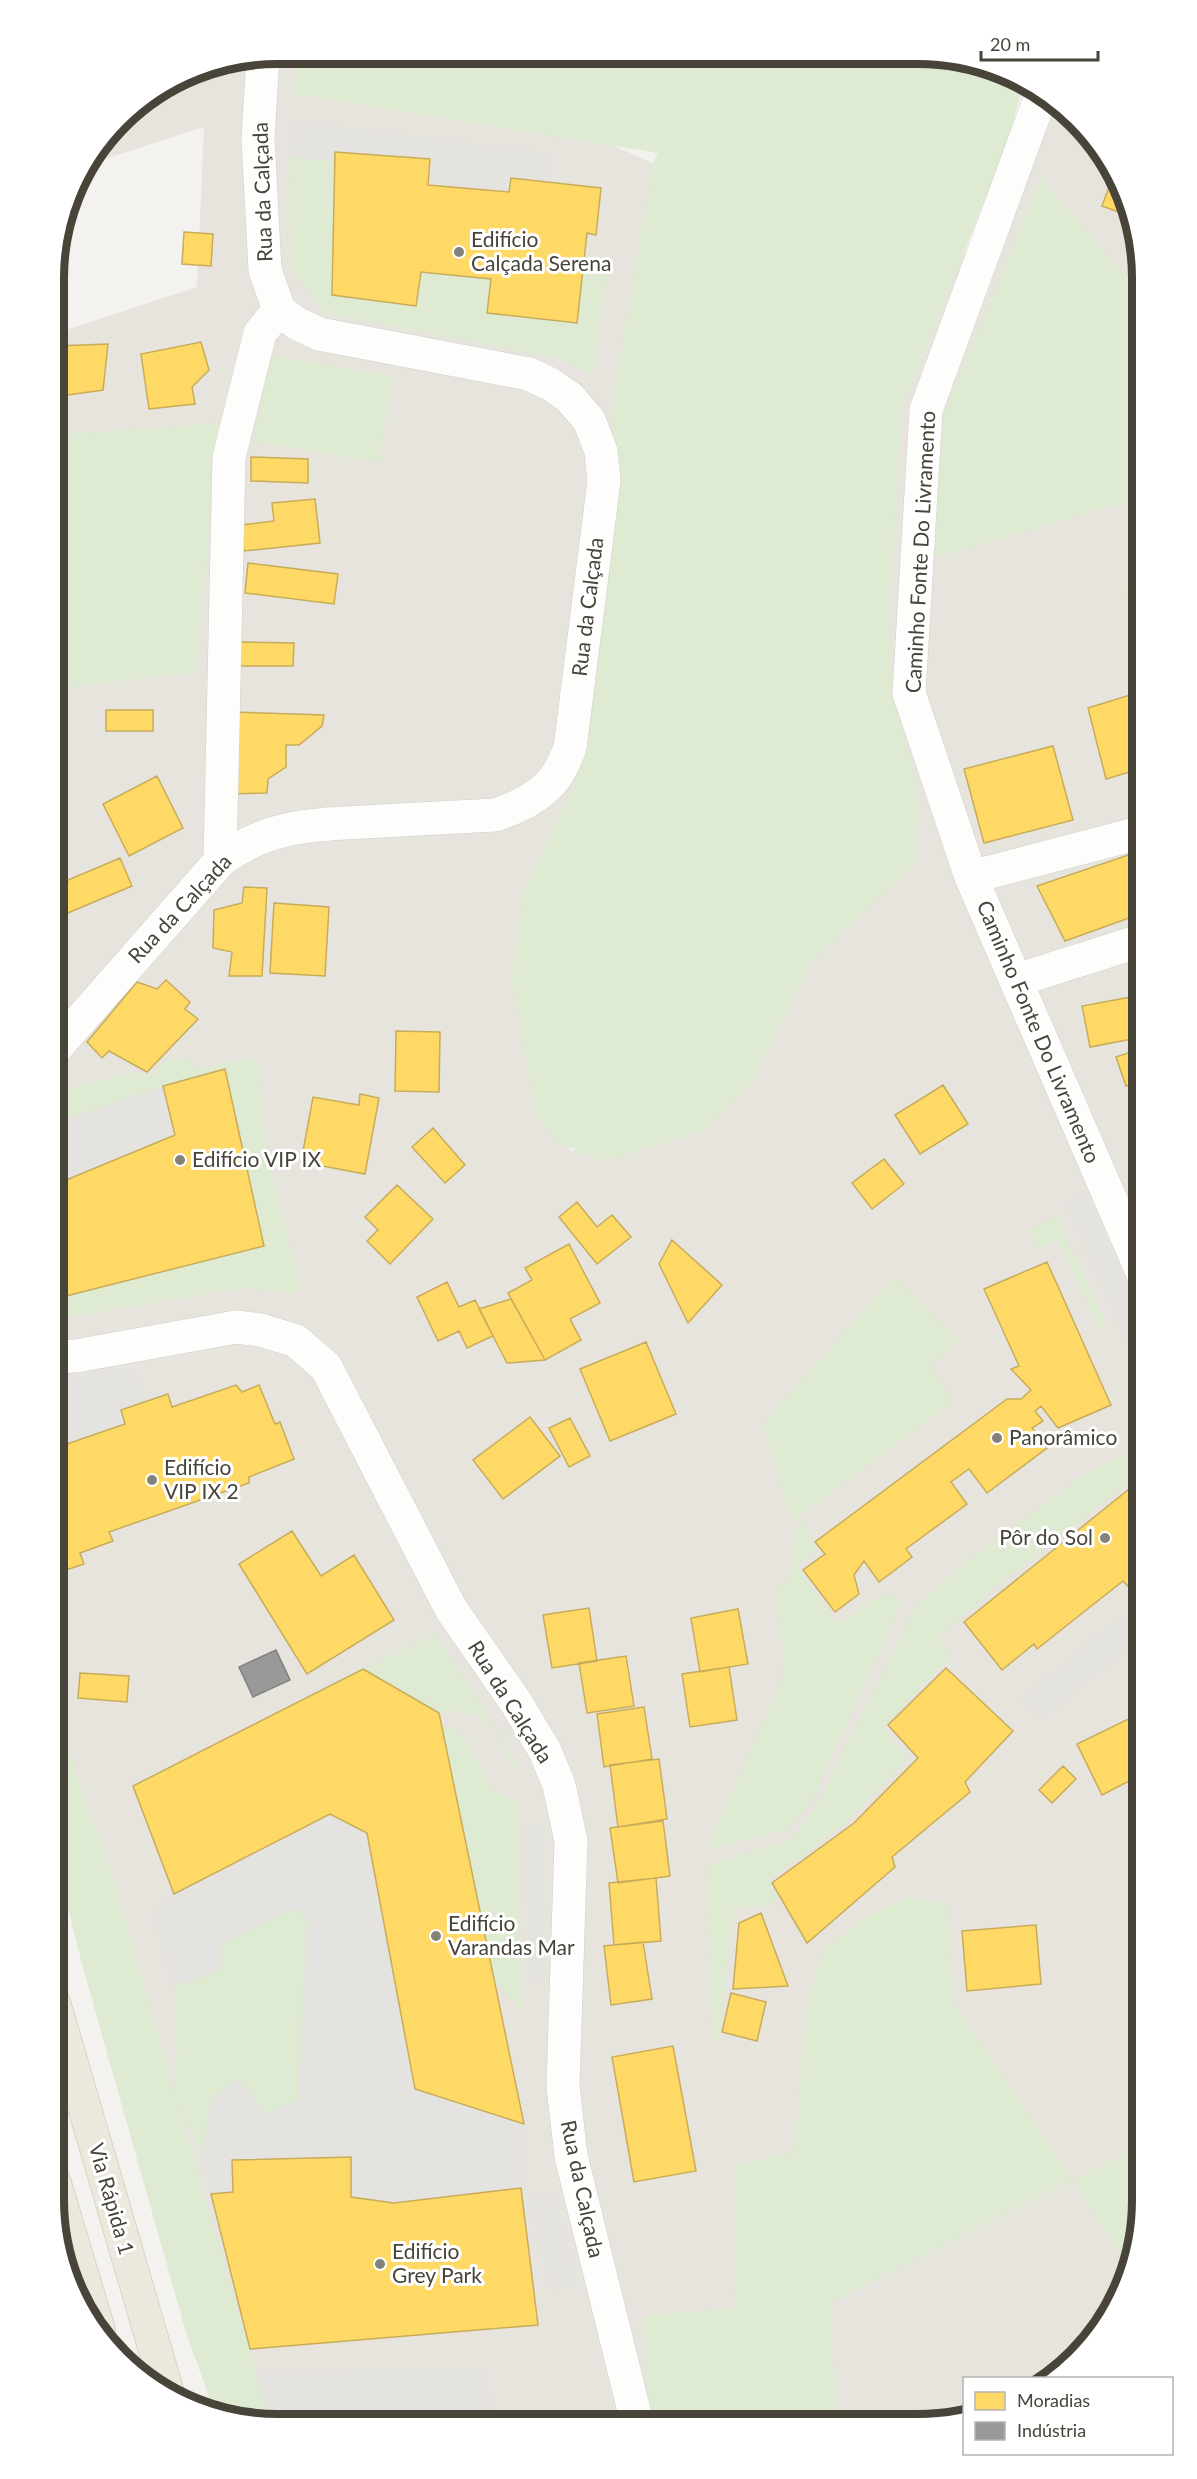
<svg xmlns="http://www.w3.org/2000/svg" width="1197" height="2479" viewBox="0 0 1197 2479" font-family="Lato,sans-serif">
  <style>
    .residential { fill: #e6e4dd }
    .green { fill: #deead1 }
    .parking { fill: #e4e3df }
    .homes { fill: #ffd966; stroke: #c8ac59; stroke-width: 1.5 }
    .industry { fill: #999; stroke: #81807c; stroke-width: 1.5 }
    .lines { fill: none; stroke-linecap: round; stroke-linejoin: round }
    .street-casing { stroke: #d1d0cc; stroke-width: 34 }
    .highway-casing { stroke: #c8c0ad; stroke-width: 34 }
    .street { stroke: #fdfdfc; stroke-width: 33 }
    .highway { stroke: #ebe8dd; stroke-width: 33 }
    .poi-dot { fill: #848179; stroke: #fff; stroke-width: 2 }
    .labels { text-anchor: middle; stroke-width: 6; stroke-linejoin: round; paint-order: stroke }
    .street-label { font-size: 21px; fill: #48443a; stroke: #fff }
    .poi-label { font-size: 21px; fill: #48443a; stroke: #fff; text-anchor: start }
    .rim { fill: none; stroke: #48443a; stroke-width: 8 }
  </style>
  <rect width="100%" height="100%" fill="#f3f2ee"/>
  <path class="residential" d="M278,54L405,55L653,163L588,807L516,953L570,1151L704,1130L863,636L888,380L1055,102L1067,110L1113,166L1135,220L1143,278L1142,2216L1126,2286L1096,2338L1053,2378H964V2417L239,2421L54,1787V699L185,600L54,451V334L197,287L204,127L89,164L130,110L193,71Z"/>
  <path class="green" d="M299,54L962,58L1018,77L1024,81L1007,144L902,407L889,611L894,700L918,787L915,864L811,962L751,1082L704,1130L603,1162L555,1141L536,1116L512,981L522,895L578,776L614,391L653,163L658,153L293,94Z
    M289,157L334,161L332,295L415,306L421,272L491,279L487,313L583,270L606,276L593,374L562,359L326,313L291,270Z
    M1041,178L1143,296V508L1128,501L932,559L944,414Z
    M269,355L393,376L379,463L254,442Z
    M220,423L195,672L54,689V435Z
    M1143,538V602L1122,596Z
    M258,1057C261,1135 279,1210 301,1285L292,1294L246,1287L54,1319V1299L264,1246L225,1069L163,1086L54,1123V1091L134,1072L149,1075L166,1060L192,1058L195,1069Z
    M1057,1216L1106,1324L1098,1327L1058,1240L1038,1249L1029,1230Z
    M894,1277L960,1341L930,1365L954,1401L792,1522L763,1423Z
    M1143,1444V1471L1007,1578L937,1637L950,1656L883,1728L907,1759L842,1826L769,1880L778,1900L761,1907H734L719,2038L712,2042L706,1866L792,1839L817,1805L917,1604L972,1557L1079,1478Z
    M803,1521L816,1550L797,1565L838,1624L884,1592L902,1601L812,1801L788,1829L706,1850L784,1675L776,1588L789,1580L797,1526Z
    M435,1634L519,1765L513,1767C496,1732 485,1703 439,1713L363,1669Z
    M54,1708L114,1881L175,2092L177,2053L173,1986L219,1971L222,1945L294,1908L307,1918L299,2099L266,2114L238,2079L212,2099L202,2153L177,2100L270,2421H235L215,2414L185,2329L82,1964L54,1852Z
    M452,1727L467,1741L492,1789L518,1803L521,2012L494,1979L442,1728Z
    M908,1896L947,1904L954,2003L1073,2179L1143,2145L1142,2216L1130,2270L1073,2180L830,2302L837,2418L650,2419L643,2315L735,2308L736,2164L794,2152L807,2005L822,1951L866,1916Z"/>
  <path class="parking" d="M293,121L552,154L550,182L512,178L509,192L428,185L430,159L336,152L334,161L289,157Z
    M163,1086L175,1135L54,1185V1123Z
    M1086,1193L1143,1325V1379L1066,1202Z
    M133,1367L148,1401L125,1424L67,1444L54,1426V1382Z
    M1122,1615L1140,1636L1040,1720L1022,1699Z
    M330,1814L367,1833L415,2089L524,2124L521,2188L394,2203L351,2197V2157L232,2160L233,2192L211,2194L202,2153L212,2099L238,2079L266,2114L299,2099L307,1918L294,1908L222,1944L220,1971L173,1986L152,1911L174,1894Z
    M543,1825V1982L528,1975L527,1827Z
    M553,2193L577,2284L552,2290L529,2199Z
    M485,2368L493,2420L270,2421L256,2371Z"/>
  <path class="homes" d="M204,69V71L181,78L193,71Z
    M117,127L121,138L103,145Z
    M335,152L430,159L428,185L509,192L511,178L601,188L596,235L587,233L577,323L487,313L491,279L421,272L416,306L332,295Z
    M1115,171L1135,218L1102,206Z
    M184,232L213,234L211,266L182,264Z
    M201,342L209,370L192,387L195,404L149,409L141,354Z
    M108,344L103,390L54,397L56,346Z
    M251,457L308,459V483L251,481Z
    M315,499L320,543L244,551L241,525L274,521L272,503Z
    M248,563L338,574L334,604L245,593Z
    M239,642L294,643L293,666H238Z
    M1143,691V768L1106,779L1088,708Z
    M106,710H153V731H106Z
    M232,712L324,715L322,726L299,745H286V767L268,779L267,793L231,794Z
    M1053,746L1073,820L984,843L964,769Z
    M157,776L183,828L129,856L103,804Z
    M1143,850V913L1065,941L1037,886Z
    M120,858L132,886L63,915L54,894V886Z
    M244,887L267,888L262,976H229L232,952L213,948L214,910L242,903Z
    M274,903L329,907L325,976L270,973Z
    M166,980L190,1002L185,1009L198,1019L147,1072L109,1051L102,1058L87,1042L137,982L157,989Z
    M1142,995L1143,1037L1090,1047L1082,1006Z
    M396,1031L440,1032L439,1092L395,1091Z
    M1143,1048V1081L1126,1086L1116,1057Z
    M225,1069L264,1246L54,1299V1185L175,1135L163,1086Z
    M943,1085L968,1124L920,1154L895,1115Z
    M360,1094L379,1098L365,1174L301,1162L313,1097L359,1105Z
    M433,1128L465,1165L445,1183L412,1147Z
    M884,1159L904,1184L872,1209L852,1183Z
    M397,1185L433,1219L390,1264L367,1241L378,1230L365,1217Z
    M577,1202L597,1227L612,1215L631,1237L597,1264L559,1217Z
    M672,1240L722,1285L688,1323L659,1264Z
    M569,1244L600,1303L570,1319L581,1340L545,1360L508,1293L532,1280L525,1268Z
    M1047,1262L1111,1405L1058,1428L1041,1406L1035,1411L1043,1421L1032,1428L1047,1448L987,1493L969,1469L951,1482L967,1504L906,1549L912,1557L879,1582L864,1561L854,1575L859,1594L835,1612L803,1570L825,1554L815,1542L1007,1399H1021L1031,1390L1011,1369L1019,1366L984,1289Z
    M447,1282L459,1307L475,1300L493,1336L467,1348L459,1331L438,1341L417,1297Z
    M511,1299L545,1360L507,1363L479,1309Z
    M646,1342L676,1414L610,1441L580,1369Z
    M236,1385L242,1392L259,1385L275,1424L280,1422L294,1459L249,1477V1483L109,1532L113,1541L80,1553L84,1564L57,1573L54,1565V1426L60,1424L67,1444L125,1424L121,1410L168,1394L172,1407Z
    M530,1417L560,1456L503,1499L473,1460Z
    M570,1418L590,1456L569,1467L549,1428Z
    M1134,1485L1143,1496V1602L1123,1581L1037,1649L1034,1644L1002,1670L964,1622Z
    M292,1531L321,1576L354,1555L394,1620L307,1674L239,1564Z
    M589,1608L597,1661L552,1668L543,1615Z
    M738,1609L748,1664L700,1672L691,1618Z
    M1143,1616V1630L1137,1623Z
    M626,1656L634,1706L587,1713L579,1663Z
    M729,1667L737,1720L690,1727L682,1674Z
    M946,1668L1013,1731L965,1782L970,1792L892,1857L895,1867L807,1943L772,1883L854,1823L918,1758L888,1725Z
    M363,1669L439,1713L524,2124L415,2089L367,1833L330,1814L174,1894L133,1786Z
    M80,1673L129,1676L127,1702L78,1698Z
    M644,1707L652,1759L604,1767L597,1714Z
    M1143,1712V1774L1102,1795L1077,1744Z
    M659,1759L667,1819L618,1827L610,1765Z
    M1063,1766L1076,1779L1052,1803L1039,1790Z
    M663,1821L670,1876L618,1883L610,1828Z
    M656,1878L661,1941L614,1945L609,1883Z
    M761,1913L788,1986L733,1989L739,1923Z
    M1036,1925L1041,1984L967,1991L962,1931Z
    M643,1942L652,1999L611,2005L604,1946Z
    M731,1993L766,2002L757,2041L722,2032Z
    M673,2046L696,2171L634,2182L612,2057Z
    M351,2157V2197L394,2203L521,2188L538,2325L250,2349L211,2194L233,2192L232,2160Z"/>
  <path class="industry" d="M276,1650L290,1680L253,1697L239,1667Z"/>
  <g class="lines">
    <g class="street-casing">
      <path id="street" d="M1042,93L926,410L909,693L971,877L1143,1274
        M220,861L229,457L260,333L279,310
        M971,877L1143,832
        M1017,980L1143,940
        M54,1050L220,861C271,822 320,825 381,821C419,819 457,817 495,815C517,808 540,797 555,778C561,769 566,758 570,748L604,481L601,451L589,420L569,397L550,384L529,374L319,334L296,323L279,310L265,270L258,138L263,57
        M54,1357L76,1356L236,1327L261,1330L296,1341L326,1367L451,1609L515,1701L545,1751L559,1785L571,1841L563,2086L571,2156L636,2419"/>
    </g>
    <g class="highway-casing">
      <path id="highway" d="M54,2003L168,2394
        M54,2181L99,2331"/>
    </g>
    <use href="#street" class="street"/>
    <use href="#highway" class="highway"/>
  </g>
  <g class="poi-dot">
    <circle cx="459" cy="252" r="6"/>
    <circle cx="180" cy="1160" r="6"/>
    <circle cx="997" cy="1438" r="6"/>
    <circle cx="152" cy="1480" r="6"/>
    <circle cx="1105" cy="1538" r="6"/>
    <circle cx="436" cy="1936" r="6"/>
    <circle cx="380" cy="2264" r="6"/>
  </g>
  <g class="labels">
    <g class="street-label">
      <text transform="translate(263 192) rotate(-92)" y="7">Rua da Calçada</text>
      <text transform="translate(921 552) rotate(-87)" y="7">Caminho Fonte Do Livramento</text>
      <text transform="translate(588 607) rotate(-83)" y="7">Rua da Calçada</text>
      <text transform="translate(180 909) rotate(-47)" y="7">Rua da Calçada</text>
      <text transform="translate(1038 1032) rotate(67)" y="7">Caminho Fonte Do Livramento</text>
      <text transform="translate(510 1702) rotate(58)" y="7">Rua da Calçada</text>
      <text transform="translate(582 2189) rotate(78)" y="7">Rua da Calçada</text>
      <text transform="translate(111 2199) rotate(74)" y="7">Via Rápida 1</text>
    </g>
    <g class="poi-label">
      <text x="471" y="247">Edifício<tspan x="471" dy="24">Calçada Serena</tspan></text>
      <text x="192" y="1167">Edifício VIP IX</text>
      <text x="1009" y="1445">Panorâmico</text>
      <text x="164" y="1475">Edifício<tspan x="164" dy="24">VIP IX 2</tspan></text>
      <text x="1093" y="1545" text-anchor="end">Pôr do Sol</text>
      <text x="448" y="1931">Edifício<tspan x="448" dy="24">Varandas Mar</tspan></text>
      <text x="392" y="2259">Edifício<tspan x="392" dy="24">Grey Park</tspan></text>
    </g>
  </g>
  <path d="M0 0H1197V2479H0ZM278 64H918A214 214 0 0 1 1132 278V2200A214 214 0 0 1 918 2414H278A214 214 0 0 1 64 2200V278A214 214 0 0 1 278 64Z" fill="#fff" fill-rule="evenodd"/>
  <path class="rim" d="M278 64H918A214 214 0 0 1 1132 278V2200A214 214 0 0 1 918 2414H278A214 214 0 0 1 64 2200V278A214 214 0 0 1 278 64Z"/>
  <rect x="963" y="2377" width="210" height="78" fill="#ffffff" stroke="#b6b4b0" stroke-width="1.5"/>
  <rect x="975" y="2392" width="30" height="18" fill="#ffd966" stroke="#b6b4b0" stroke-width="1.5"/>
  <text x="1017" y="2407" font-size="18" fill="#48443a">Moradias</text>
  <rect x="975" y="2422" width="30" height="18" fill="#999999" stroke="#b6b4b0" stroke-width="1.5"/>
  <text x="1017" y="2437" font-size="18" fill="#48443a">Indústria</text>
  <path d="M981 51v9h117v-9" fill="none" stroke="#48443a" stroke-width="3"/>
  <text x="990" y="51" font-size="18" fill="#48443a" stroke="#ffffff" stroke-width="4.5" paint-order="stroke">20 m</text>
</svg>
